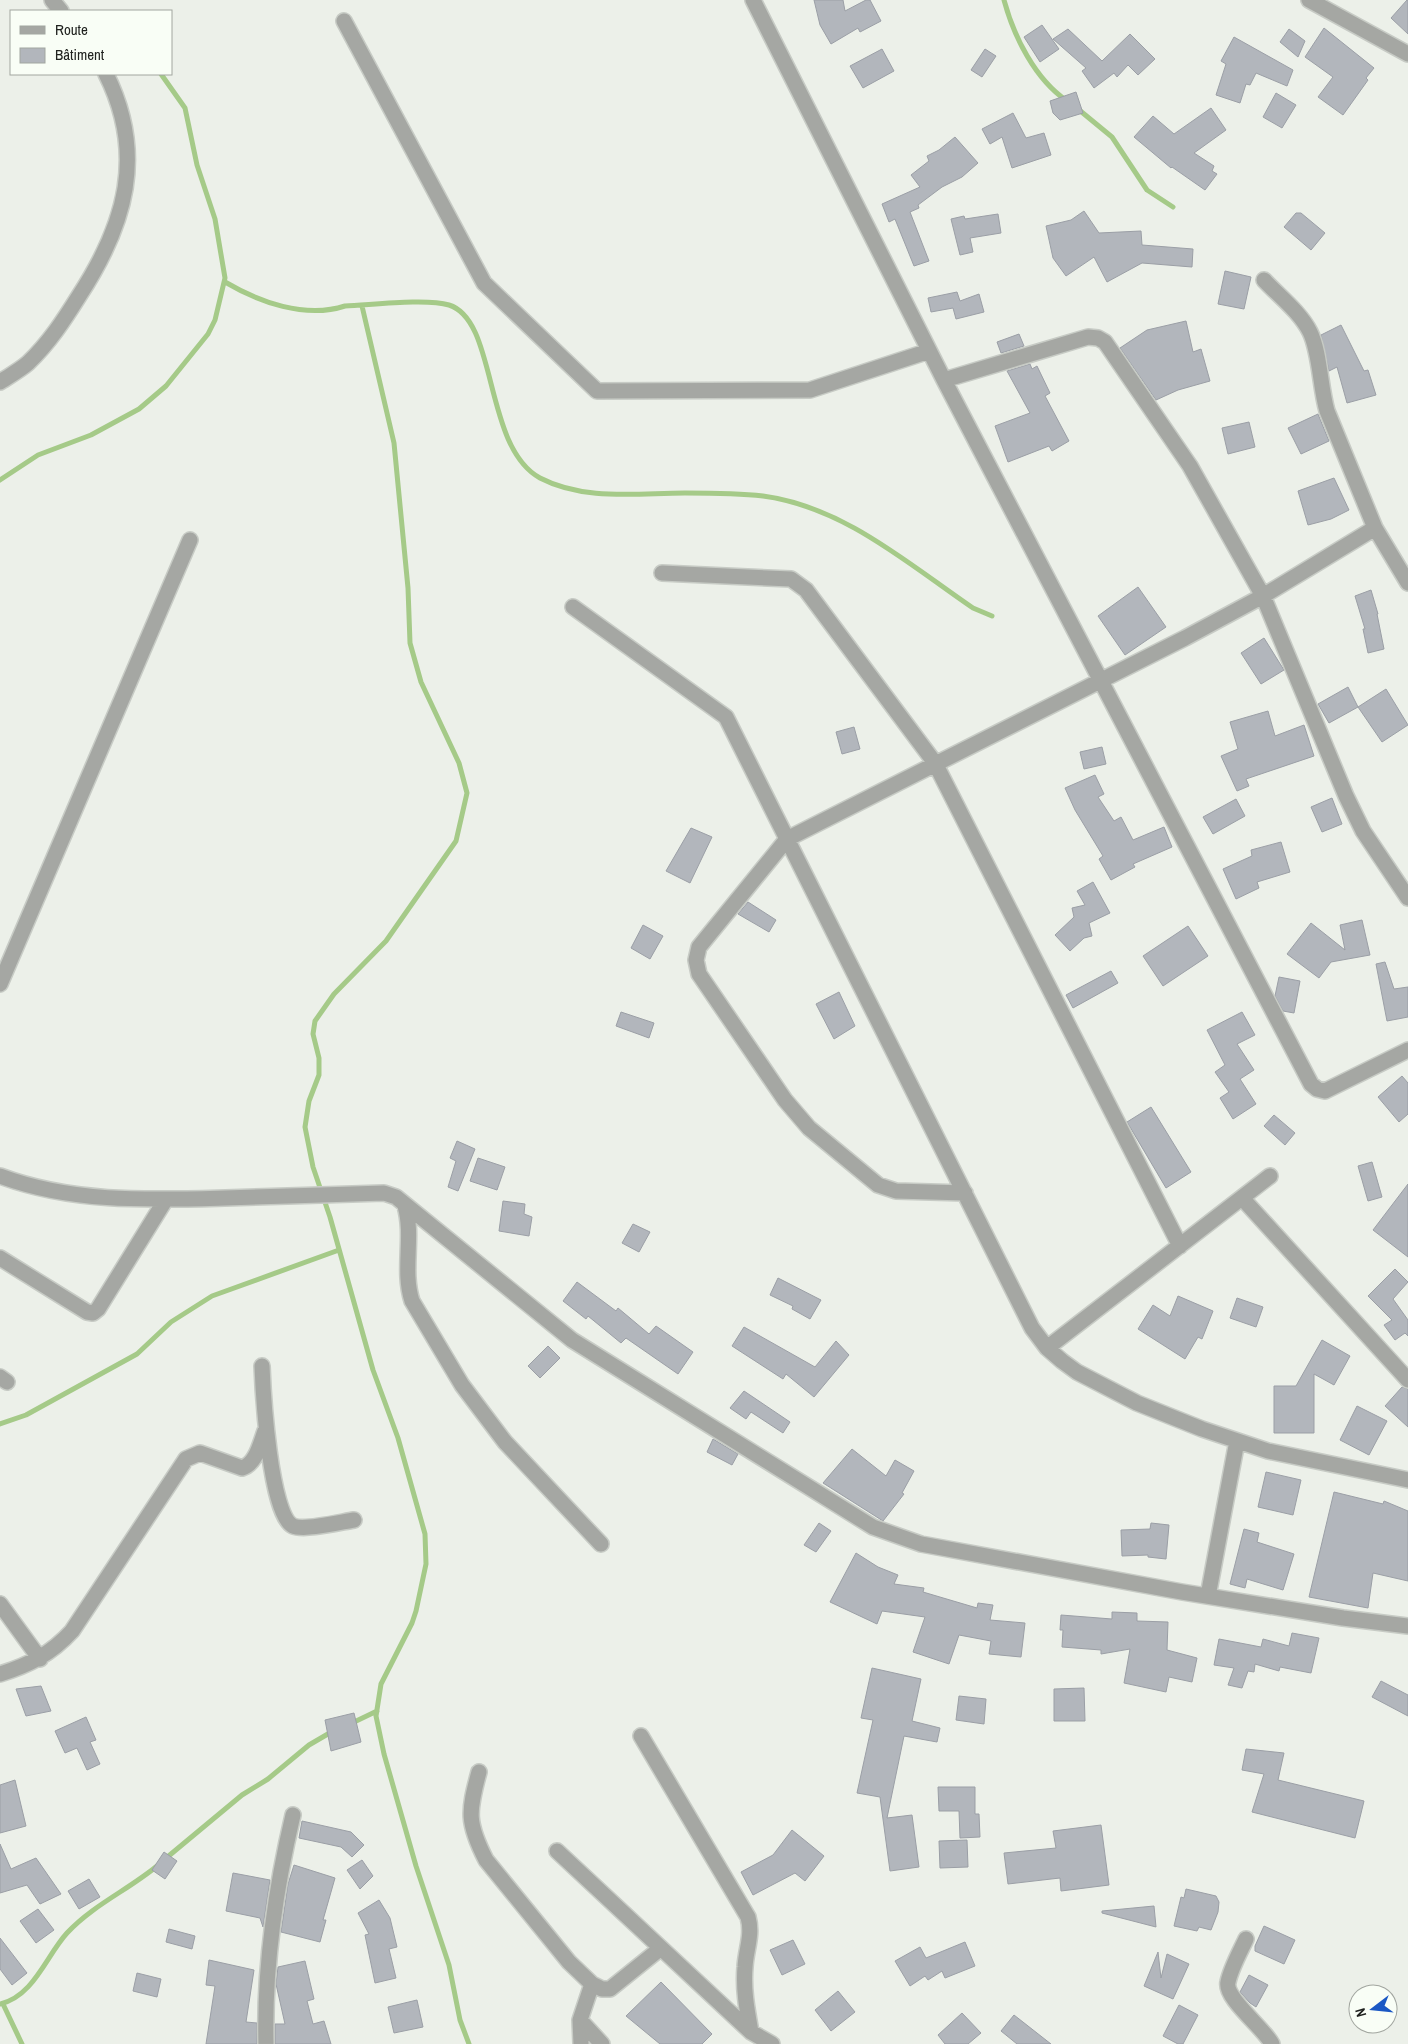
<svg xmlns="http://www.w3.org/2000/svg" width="1408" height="2044" viewBox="0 0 1408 2044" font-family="'Archivo Narrow',sans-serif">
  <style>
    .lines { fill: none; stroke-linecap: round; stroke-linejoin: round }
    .stream { stroke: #a5ca88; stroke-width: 5 }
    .building { fill: #b2b6bc; stroke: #9b9fa6 }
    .street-casing { stroke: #c7cbc5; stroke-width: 18 }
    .street { stroke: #a5a7a3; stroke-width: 15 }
  </style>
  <rect width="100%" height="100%" fill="#ecf0e9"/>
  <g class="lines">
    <path class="stream" d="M1004,0C1014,37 1035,79 1067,101
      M1078,109L1112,137L1147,190L1173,207
      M225,282C259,302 305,319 345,306C371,305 426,298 449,305C498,320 483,447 540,478C584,501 637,493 685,493C710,493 737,493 763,496C844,507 907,563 973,608L992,616
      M362,306L394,443L408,588L410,643L421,682L459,763L467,793L456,841L386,941L334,994L315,1021L313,1034L319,1058V1075L309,1101L305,1127L313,1167L330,1217L373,1370L398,1438L425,1534L426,1564L416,1611L412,1623L381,1684L376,1716L384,1754L416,1866L449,1965L460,2020L469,2044
      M0,480L38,455L91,435L139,409L166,386L208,334L215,320L225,278L215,219L197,165L185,108L161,74
      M0,1424L26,1415L137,1354L171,1322L212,1296L339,1250
      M350,1724L377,1711
      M165,1859L242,1795L268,1779L309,1745L333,1731
      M0,2004C34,1996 46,1956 67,1933C93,1905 128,1890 157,1866
      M3,2004L22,2044"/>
  </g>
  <path class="building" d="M814,0H843L845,11L866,0H870L881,21L860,32L858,28L831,44L820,25Z
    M1407,0H1408V34L1391,18Z
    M1042,25L1059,49L1040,62L1024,37Z
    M1324,28L1374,68L1366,78L1368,80L1343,115L1318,97L1333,77L1305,57Z
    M1068,29L1102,61L1130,34L1155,59L1138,75L1128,65L1117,77L1114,73L1094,88L1082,71L1086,68L1053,39Z
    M1289,29L1305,41L1298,57L1280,42Z
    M1234,37L1293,70L1287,86L1256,73L1250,85L1246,84L1240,103L1216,95L1226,64L1221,61Z
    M882,49L894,71L863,88L850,66Z
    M985,49L996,56L982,77L971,70Z
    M1076,92L1083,113L1060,120L1053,113L1050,101Z
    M1276,93L1296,105L1282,128L1263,117Z
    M1211,108L1226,130L1194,153L1214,166L1212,171L1217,174L1205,190L1172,167L1171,168L1134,137L1153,116L1174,134Z
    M1013,113L1026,138L1044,133L1051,155L1012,168L1002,137L990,144L982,129Z
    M955,137L978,163L962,177L942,187L918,205L919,208L910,212L929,261L914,266L895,219L889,222L882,204L920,187L911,175L929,161L927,156L939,150Z
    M1084,211L1099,233L1141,231L1142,245L1193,249L1192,267L1142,263L1107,282L1094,257L1066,276L1053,258L1046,226L1071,220Z
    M1296,213H1301L1325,233L1311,250L1284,227Z
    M998,214L1001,233L970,238L973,252L960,255L951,219L964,216L965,219Z
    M1225,271L1251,277L1244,309L1218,304Z
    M957,292L960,301L979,294L984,312L956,319L953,308L931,312L928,298Z
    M1186,321L1193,352L1201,349L1210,381L1178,390L1156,400L1120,348L1147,330Z
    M1341,325L1364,371L1368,370L1376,395L1347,403L1337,367L1329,371L1321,335Z
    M1019,334L1024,346L1001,353L997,342Z
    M1030,364L1032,369L1037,366L1050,393L1045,396L1069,441L1052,451L1049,446L1008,462L995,426L1030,413L1007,371Z
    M1318,414L1329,441L1301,454L1288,428Z
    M1249,422L1255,447L1228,454L1222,428Z
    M1334,478L1349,510L1331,519L1308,525L1298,491Z
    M1138,587L1166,627L1125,655L1098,616Z
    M1371,590L1378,614H1377L1384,649L1368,653L1363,629H1365L1355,596Z
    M1264,638L1284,670L1261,684L1241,653Z
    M1348,687L1358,707L1329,723L1318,704Z
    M1386,689L1408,725L1382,742L1358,707Z
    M1268,711L1275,736L1304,725L1314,756L1246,779L1249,786L1237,791L1221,756L1238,749L1230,722Z
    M854,727L860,749L842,754L836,732Z
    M1102,747L1106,764L1084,769L1080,752Z
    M1095,775L1104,794L1098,797L1114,821L1121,817L1133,840L1164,827L1172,847L1133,864L1135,867L1111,880L1099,859L1103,856L1075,810L1065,788Z
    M1332,798L1342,824L1322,832L1311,807Z
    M1236,799L1245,816L1213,834L1203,817Z
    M691,828L712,837L690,883L666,871Z
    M1281,842L1290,872L1257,882L1259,888L1236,899L1223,869L1252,856L1251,850Z
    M1093,882L1110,913L1089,923L1092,936L1084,938L1070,951L1055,935L1074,917L1072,908L1085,905L1077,891Z
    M748,902L776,920L769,932L738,914Z
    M1362,920L1370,955L1331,962L1319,978L1287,954L1311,923L1345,950L1340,925Z
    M643,925L663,936L650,959L631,948Z
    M1188,926L1208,956L1163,986L1143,956Z
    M1385,962L1394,989L1408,987V1017L1387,1021L1376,964Z
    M1111,971L1118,983L1073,1008L1066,995Z
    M1279,977L1300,981L1294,1013L1283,1011L1275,996Z
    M839,992L855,1026L834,1039L816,1004Z
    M621,1012L654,1023L649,1038L616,1026Z
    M1242,1012L1255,1035L1237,1044L1254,1070L1240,1079L1256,1104L1233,1119L1220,1098L1229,1092L1215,1072L1225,1065L1207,1030Z
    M1402,1076L1408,1083V1114L1399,1122L1378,1097Z
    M1151,1107L1191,1172L1166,1188L1127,1122Z
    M1274,1115L1295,1133L1285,1145L1264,1126Z
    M457,1141L475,1149L458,1191L448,1187L456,1161L450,1158Z
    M478,1158L505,1167L497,1190L470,1181Z
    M1372,1162L1382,1197L1368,1201L1358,1166Z
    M1408,1184V1257L1373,1230Z
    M503,1201L525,1204L524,1214L532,1217L529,1236L499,1231Z
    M633,1224L650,1232L639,1252L622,1243Z
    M1395,1269L1408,1282L1393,1299L1408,1320V1336L1405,1333L1395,1340L1384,1325L1392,1320L1368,1296Z
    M778,1278L821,1300L810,1319L792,1309L793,1306L770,1295Z
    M577,1282L616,1311L618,1308L649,1334L656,1326L693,1352L678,1374L626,1338L621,1343L588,1316L586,1319L563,1301Z
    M1178,1296L1213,1311L1202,1339L1198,1337L1185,1359L1138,1329L1153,1305L1170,1316Z
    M1237,1298L1263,1307L1256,1327L1230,1318Z
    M744,1327L815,1367L836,1341L849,1355L814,1397L786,1374L783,1379L732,1346Z
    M1322,1340L1350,1356L1334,1385L1314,1374V1433H1274V1386H1296Z
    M548,1346L560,1358L540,1378L528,1366Z
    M1402,1387L1408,1389V1427L1385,1406Z
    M744,1391L790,1422L783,1433L751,1412L746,1419L730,1408Z
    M1357,1406L1387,1421L1369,1455L1340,1440Z
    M713,1439L738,1454L732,1465L707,1452Z
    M852,1449L886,1476L895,1460L914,1471L902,1493L904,1494L883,1521L823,1483Z
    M1266,1472L1301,1480L1293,1515L1258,1507Z
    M1334,1492L1383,1504L1384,1501L1408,1511V1581L1373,1573L1368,1608L1309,1597Z
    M819,1523L831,1531L816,1552L804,1545Z
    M1151,1523L1169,1525L1166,1559L1148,1557V1555L1122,1556L1121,1530L1150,1529Z
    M1244,1529L1259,1533L1257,1542L1294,1554L1283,1590L1247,1579L1245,1588L1230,1584Z
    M856,1553L878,1567L898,1575L894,1584L924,1588L923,1592L977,1608L978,1603L993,1605L990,1620L1025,1623L1021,1657L989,1654L991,1641L959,1635L949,1664L913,1652L925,1617L882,1611L877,1624L830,1602Z
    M1112,1612L1137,1613V1621L1168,1622L1167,1650L1197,1658L1192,1682L1169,1677L1166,1692L1124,1683L1130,1649L1101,1654V1650L1062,1647L1063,1630H1060L1061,1615L1112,1619Z
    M1292,1633L1319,1638L1311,1673L1280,1667L1279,1671L1255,1664L1254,1672L1248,1671L1242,1688L1228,1685L1234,1668L1214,1665L1219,1639L1261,1647L1263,1639L1289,1646Z
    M872,1668L921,1679L912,1721L940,1728L937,1742L904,1736L887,1818L912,1815L919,1867L890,1871L880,1797L857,1793L873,1720L861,1718Z
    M1381,1681L1408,1695V1716L1372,1697Z
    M41,1686L51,1711L26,1716L16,1689Z
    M1084,1688L1085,1721H1054V1689Z
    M959,1696L986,1699L984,1724L956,1720Z
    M354,1713L361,1742L331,1751L325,1720Z
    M86,1717L96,1740L90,1742L100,1764L87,1770L77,1748L65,1753L55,1731Z
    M1246,1749L1284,1753L1278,1780L1364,1801L1355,1838L1252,1812L1264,1774L1242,1770Z
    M15,1780L26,1826L0,1833V1785Z
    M938,1787H975V1814H979L980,1837L960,1838L959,1811H939Z
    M302,1821L351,1832L364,1845L352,1857L341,1847L299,1838Z
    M1101,1825L1109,1885L1061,1891L1060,1878L1008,1884L1004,1853L1056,1848L1053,1831Z
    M792,1830L824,1856L805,1881L795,1873L753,1895L741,1872L773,1855Z
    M967,1840L968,1867L940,1868L939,1841Z
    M0,1844L11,1869L36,1858L61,1894L40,1904L27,1885L0,1893Z
    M164,1852L177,1861L165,1879L152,1870Z
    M362,1860L373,1876L360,1889L347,1870Z
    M294,1865L335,1878L323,1920H326L320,1942L281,1932L288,1884Z
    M233,1873L270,1880L263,1927L260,1918L226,1911Z
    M89,1879L100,1897L79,1909L68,1891Z
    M1186,1889L1216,1896L1219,1902L1218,1912L1211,1930L1199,1927L1197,1931L1174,1926L1181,1897L1184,1898Z
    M379,1900L390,1918L397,1947L389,1949L396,1978L375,1983L365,1935L369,1934L358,1913Z
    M1154,1906L1156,1927L1102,1913V1911Z
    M38,1909L54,1930L36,1943L20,1921Z
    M1264,1926L1295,1940L1284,1964L1255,1951V1946Z
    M169,1929L195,1936L192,1949L166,1942Z
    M0,1938L27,1973L12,1985L0,1969Z
    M793,1940L805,1964L782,1975L770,1950Z
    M965,1942L975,1966L945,1978L942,1971L928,1980L925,1976L910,1986L895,1961L920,1947L926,1958Z
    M1158,1952L1161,1978L1167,1954L1189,1964L1173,1999L1144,1986Z
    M209,1960L254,1970L246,2022L257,2023V2044H206L215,1986L206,1985Z
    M305,1961L314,1999L307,2001L313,2024L324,2021L331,2044H275V2024H285L276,1984L278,1967Z
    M137,1973L161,1979L157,1997L133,1991Z
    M1249,1975L1268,1985L1256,2007L1250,2003L1240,1992Z
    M661,1982L712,2034L702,2044H660L626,2016Z
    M838,1991L855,2012L831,2031L815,2010Z
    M417,2000L423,2027L394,2033L388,2007Z
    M1179,2005L1198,2015L1183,2044H1178L1163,2036Z
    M962,2013L981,2033L968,2044H945L938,2035Z
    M1014,2015L1051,2044H1017L1001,2031Z"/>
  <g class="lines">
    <g class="street-casing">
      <path id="street" d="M52,0L61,11
        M753,0L944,380L1311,1084L1317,1089L1325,1091L1408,1050
        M1309,0L1408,54
        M344,21L484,283L597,391L810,390L929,351
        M1264,280C1279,296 1300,312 1310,332C1320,352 1320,387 1327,411L1375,528L1408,583
        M944,380L1088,337L1098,338L1105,342L1190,466L1263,596L1346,796L1363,831L1408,898
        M0,382C9,376 20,370 28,363C49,343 64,320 79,296C126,224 146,154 106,74
        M662,573L791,579L806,590L935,763L1180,1246
        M573,607L726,717L1032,1328L1047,1348L1062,1361L1077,1372L1137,1403L1202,1429L1268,1451L1408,1480
        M0,984L190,540
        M0,1176C72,1203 149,1200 225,1198C278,1196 331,1195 384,1193L396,1197L572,1340L873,1527L921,1544L1182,1592L1343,1618L1408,1626
        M965,1193L896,1191L878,1185L809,1128L785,1100L699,974L696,960L699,947L787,839L1185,638L1263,596L1375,528
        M1242,1198L1408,1380
        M405,1206C414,1237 402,1270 412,1301L462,1385L505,1442L601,1544
        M0,1258L87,1312L93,1313L98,1309L166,1199
        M1047,1348L1270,1176
        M262,1366C263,1393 270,1515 293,1526C304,1531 341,1522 354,1520
        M0,1377L7,1382
        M1208,1596L1237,1441
        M0,1604L40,1659
        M0,1674C29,1665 51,1654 72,1631L186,1459L200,1453L242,1468C256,1464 260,1444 265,1431
        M641,1736L748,1917C753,1935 746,1949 745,1967C743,1989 747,2010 751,2032
        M479,1772C468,1812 467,1823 486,1860L569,1962L592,1984L602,1989H610L661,1948
        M557,1851L751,2032L772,2044
        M1246,1939C1240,1952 1231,1968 1228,1982C1224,1998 1264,2028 1272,2044
        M580,2020L602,2044
        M266,2044C264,1966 275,1891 293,1815
        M581,2044L580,2020L592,1984"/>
    </g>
    <use href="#street" class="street"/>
  </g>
  <rect x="10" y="10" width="162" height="65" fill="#f9fef6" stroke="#a2a6a0"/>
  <rect x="20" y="26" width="25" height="8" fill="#a5a7a3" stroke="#a2a6a0"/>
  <text x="55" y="35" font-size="15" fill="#20221f">Route</text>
  <rect x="20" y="48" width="25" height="15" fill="#b2b6bc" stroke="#a2a6a0"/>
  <text x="55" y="60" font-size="15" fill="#20221f">Bâtiment</text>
  <g transform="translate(1373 2009) rotate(254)"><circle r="24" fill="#f9fef6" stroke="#a2a6a0"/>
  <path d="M0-4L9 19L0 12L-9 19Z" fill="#1b58c4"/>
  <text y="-8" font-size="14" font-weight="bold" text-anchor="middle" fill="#20221f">N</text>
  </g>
</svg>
